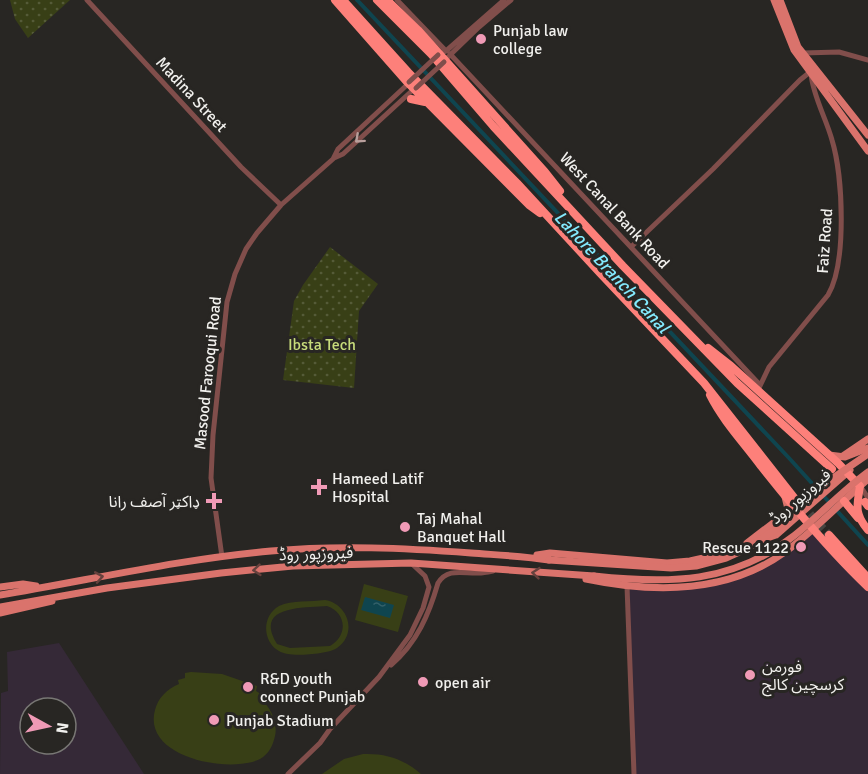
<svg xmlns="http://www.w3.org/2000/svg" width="868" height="774" viewBox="0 0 868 774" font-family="Signika,'Noto Sans Arabic',sans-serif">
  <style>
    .education { fill: #352937; fill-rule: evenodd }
    .park { fill: url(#park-dots) }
    .pitch { fill: #383f16; fill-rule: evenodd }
    .water { fill: url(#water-ripples) }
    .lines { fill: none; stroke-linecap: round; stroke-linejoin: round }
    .canal { stroke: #0f454f; stroke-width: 4 }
    .highway-tunnel { stroke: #464441; stroke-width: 8; stroke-dasharray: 8 4; stroke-linecap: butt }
    .minor { stroke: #814e4b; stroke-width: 5 }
    .major { stroke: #da736c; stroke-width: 7 }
    .highway { stroke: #fd807a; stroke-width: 8 }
    .minor-bridge { stroke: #814e4b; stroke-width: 5 }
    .major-bridge { stroke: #da736c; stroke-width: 7 }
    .oneway { stroke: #b99f9c }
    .oneway2 { stroke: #66413d }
    .poi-dot { fill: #f09ab6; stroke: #282623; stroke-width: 2 }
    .labels { text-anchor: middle; stroke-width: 6; stroke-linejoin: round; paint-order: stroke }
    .poi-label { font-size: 16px; fill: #f1f0ed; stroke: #282623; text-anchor: start }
    .street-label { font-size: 16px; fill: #f1f0ed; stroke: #282623 }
    .park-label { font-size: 16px; fill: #c7db7b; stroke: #282623 }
    .water-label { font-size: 18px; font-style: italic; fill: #83e9fd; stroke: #282623 }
  </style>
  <defs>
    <pattern id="park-dots" width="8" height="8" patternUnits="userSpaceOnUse" patternTransform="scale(1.5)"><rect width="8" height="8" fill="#383f16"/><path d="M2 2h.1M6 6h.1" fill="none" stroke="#555b38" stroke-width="1.8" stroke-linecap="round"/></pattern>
    <pattern id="water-ripples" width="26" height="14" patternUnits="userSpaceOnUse" patternTransform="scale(1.5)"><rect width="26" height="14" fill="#0f454f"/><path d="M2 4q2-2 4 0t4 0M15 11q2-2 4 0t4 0" fill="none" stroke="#326069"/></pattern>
  </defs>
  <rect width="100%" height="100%" fill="#282623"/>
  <path class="education" d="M813,530L868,592V774H634L629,588L698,587L759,568Z
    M59,643L144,774H0L1,693L8,691L7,652ZM30,708H66V744H30Z"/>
  <path class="park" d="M10,0H70L28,38L15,19Z
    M330,247L378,284L359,311L354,388L283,380L294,301L303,285Z"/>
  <path class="pitch" d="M364,584L408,596L398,632L355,620Z
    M325,600C348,604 358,633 337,648C329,654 298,656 288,654C264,651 258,618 279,606C292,600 311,602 325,600ZM327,606C347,613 348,636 330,646L290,648L277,644C253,605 304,608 327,606Z
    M191,672L222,674L257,686L256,691L264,696L261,699C271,708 278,723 275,736C273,745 269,754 260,759C230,774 142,758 155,710C158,698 167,689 179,684L178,680L185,678V673Z
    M363,754C385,753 404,759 421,774H322L344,759Z"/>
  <path class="water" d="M365,597L394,605L390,618L361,610Z"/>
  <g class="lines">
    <path class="canal" d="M357,0L789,458L868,545"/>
    <path class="highway-tunnel" d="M802,505L829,535"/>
    <path class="minor" d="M87,0L241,167L281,205
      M397,0L446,51
      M803,53L839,52L868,60
      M450,54L760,385
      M438,55L446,51L504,0
      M448,57L479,27L511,0
      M334,158L343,154L415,88
      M631,247L713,169L800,80L810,72
      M759,388L769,367L828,295C847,263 843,176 832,140C826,118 813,96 811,74
      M861,487L868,498
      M222,557L211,478L213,435L227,302L235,274L246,249L257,233L281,205L333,159L338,149L409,83
      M627,586L634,774
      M391,665C417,643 429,614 438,583C448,567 464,574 479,573C483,573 488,572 493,571
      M288,774L320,743L330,729L379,677L410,635L423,608L429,587L425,576L411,563"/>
    <path class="major" d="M774,0L794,50L868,151
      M780,0L798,47L868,135
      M829,455L845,457L868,448
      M843,456L868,439
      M747,543L785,514L788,509L785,497
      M537,555L550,553L667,563L690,561L717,555L776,535L850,470
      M586,579C653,593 727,594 785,552C815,530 840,503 868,479
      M0,587L23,584L36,586
      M0,595C90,580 180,559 271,551C338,545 404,548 471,553C497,555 523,556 549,560
      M0,607L107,588L221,573L293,566L411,563L594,576
      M0,613L52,601"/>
    <path class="highway" d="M335,0L408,83L529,205L540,213
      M343,0L408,72L517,183L600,273L704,383L796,500
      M377,0L431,54L493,126L623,266L737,383L832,469
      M387,0L418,30L545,172L560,191
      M411,99L425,102
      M708,348L731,366L838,463L860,486C857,506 854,513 868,530
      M710,395C723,421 744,443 761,466C795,509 829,550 868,587
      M844,501L858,518
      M865,502L868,506
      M829,535L868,578"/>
    <path class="minor-bridge" d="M409,82L438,55
      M416,88L444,62"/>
    <path class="major-bridge" d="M549,560L671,568L696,566L726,558L748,548L783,524L833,478L868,454
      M594,576C669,584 733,584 795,535C820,515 842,491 868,472"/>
  </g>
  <defs><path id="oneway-chevron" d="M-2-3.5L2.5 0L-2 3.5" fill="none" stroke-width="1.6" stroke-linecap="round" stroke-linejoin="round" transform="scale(1.5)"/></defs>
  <use class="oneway" href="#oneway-chevron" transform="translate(359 139) rotate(138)"/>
  <g class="oneway2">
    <use href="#oneway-chevron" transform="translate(257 570) rotate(175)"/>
    <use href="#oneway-chevron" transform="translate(536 573) rotate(-175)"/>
    <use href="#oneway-chevron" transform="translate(99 577) rotate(-10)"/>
  </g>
  <g class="poi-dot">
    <circle cx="481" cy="39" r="6"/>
    <path d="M316 478h6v6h6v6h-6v6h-6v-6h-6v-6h6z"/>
    <path d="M211 492h6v6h6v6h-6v6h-6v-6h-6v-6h6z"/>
    <circle cx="405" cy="527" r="6"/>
    <circle cx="801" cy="547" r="6"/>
    <circle cx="750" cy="675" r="6"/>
    <circle cx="423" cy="682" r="6"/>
    <circle cx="248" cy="687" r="6"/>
    <circle cx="214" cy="720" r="6"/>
  </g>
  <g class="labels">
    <g class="poi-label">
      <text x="493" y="36">Punjab law<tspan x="493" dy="18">college</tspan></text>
      <text x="332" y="484">Hameed Latif<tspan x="332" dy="18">Hospital</tspan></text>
      <text x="200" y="507" text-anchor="end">ډاکټر آصف رانا</text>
      <text x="417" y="524">Taj Mahal<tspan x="417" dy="18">Banquet Hall</tspan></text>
      <text x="789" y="553" text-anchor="end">Rescue 1122</text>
      <text x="762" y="672">فورمن<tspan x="762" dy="18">کرسچین کالج</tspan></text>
      <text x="260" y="684">R&amp;D youth<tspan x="260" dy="18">connect Punjab</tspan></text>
      <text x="435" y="688">open air</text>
      <text x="226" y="726">Punjab Stadium</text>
    </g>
    <g class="street-label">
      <text transform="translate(192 94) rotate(47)" y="6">Madina Street</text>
      <text transform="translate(615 210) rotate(47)" y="6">West Canal Bank Road</text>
      <text transform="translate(824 241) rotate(-86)" y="6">Faiz Road</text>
      <text transform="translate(207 373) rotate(-84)" y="6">Masood Farooqui Road</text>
      <text transform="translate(800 496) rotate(-41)" y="6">فیروزپور روڈ</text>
      <text transform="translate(316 553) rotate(-2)" y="6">فیروزپور روڈ</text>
    </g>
    <g class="park-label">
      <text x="322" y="350">Ibsta Tech</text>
    </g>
    <g class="water-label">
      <text transform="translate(612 272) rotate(47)" y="6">Lahore Branch Canal</text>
    </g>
  </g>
  <g transform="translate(48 726) rotate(98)"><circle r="28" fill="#282623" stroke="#787774" stroke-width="1.5"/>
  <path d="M0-4.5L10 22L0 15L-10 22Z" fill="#f09ab6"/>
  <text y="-9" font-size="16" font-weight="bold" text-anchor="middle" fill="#f1f0ed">N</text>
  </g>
</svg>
